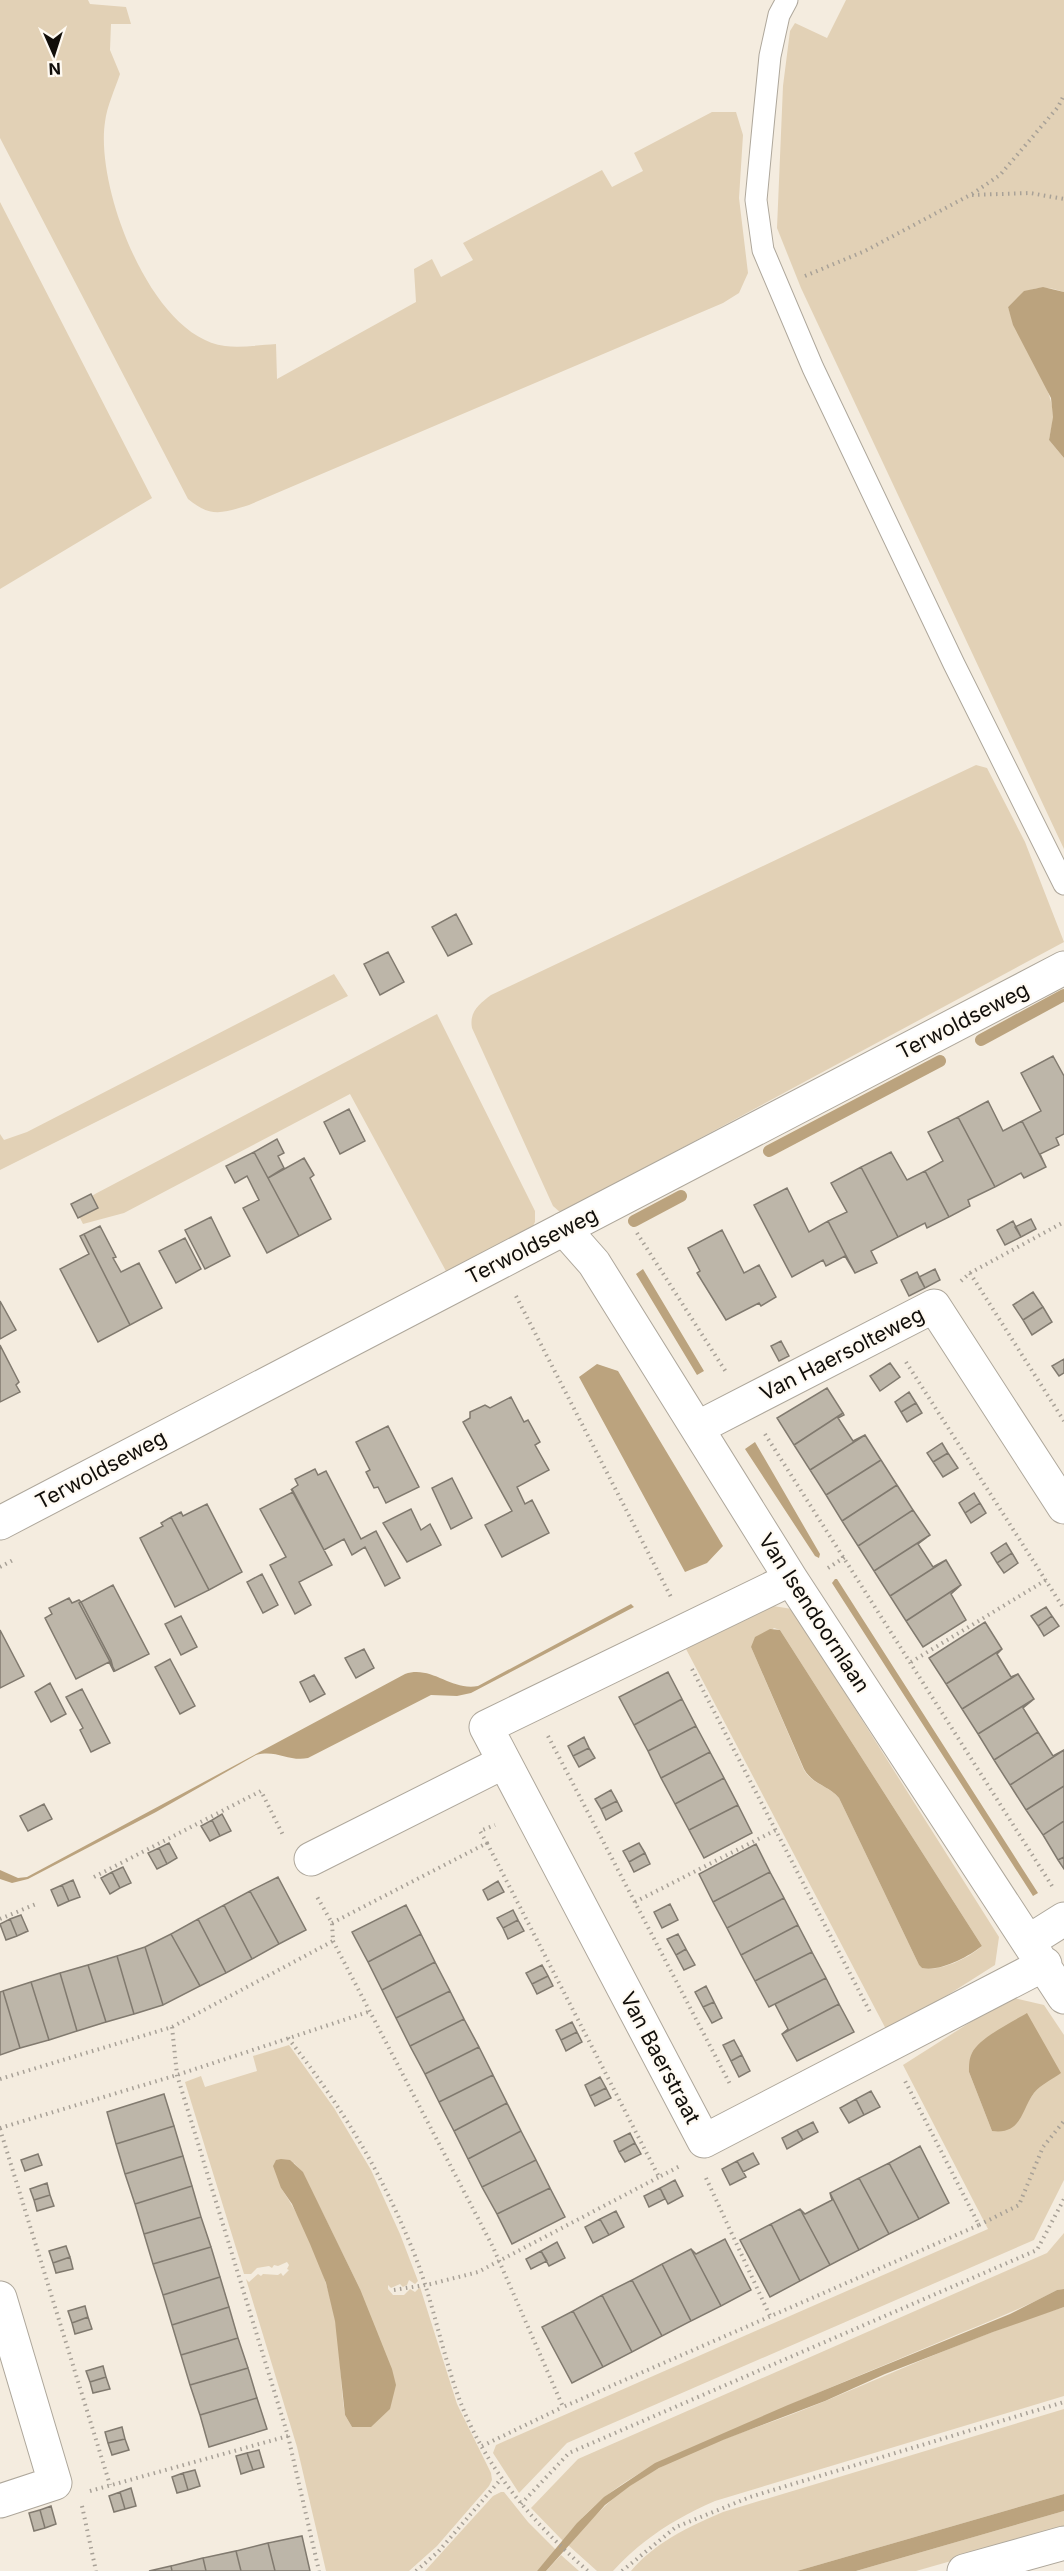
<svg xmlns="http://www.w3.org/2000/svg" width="1064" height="2571" viewBox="0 0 1064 2571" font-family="Inter,sans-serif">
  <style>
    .green { fill: #e2d1b6; fill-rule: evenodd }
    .water { fill: #bba37e }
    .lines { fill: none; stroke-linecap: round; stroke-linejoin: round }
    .stream { stroke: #bba37e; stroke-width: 12 }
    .building { fill: #bdb6a9; stroke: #817a6f; stroke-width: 1.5 }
    .lane-casing { stroke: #aea79b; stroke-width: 23 }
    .street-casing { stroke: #aea79b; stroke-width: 35 }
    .secondary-casing { stroke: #aea79b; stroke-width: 35 }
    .path { stroke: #a8a197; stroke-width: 4; stroke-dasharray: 1.5 4.5; stroke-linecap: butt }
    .lane { stroke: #fff; stroke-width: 21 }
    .street { stroke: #fff; stroke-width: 33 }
    .secondary { stroke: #fff; stroke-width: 33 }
    .labels { text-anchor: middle; stroke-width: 4.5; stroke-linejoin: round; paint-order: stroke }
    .street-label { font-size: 21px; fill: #110e0a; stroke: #fffaf2 }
  </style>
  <rect width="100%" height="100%" fill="#f4ecdf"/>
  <path class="green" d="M0,0H88L90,4L126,7L131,24H111L110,50L120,74C115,89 107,106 105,122C95,187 151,337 225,346C241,348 260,345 276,344L277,379L416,302L414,269L432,259L441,277L473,260L463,243L602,170L612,187L643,171L634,153L712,112H736L743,135L739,198L748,273L739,293L723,303L249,505C222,513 211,518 188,499L0,138Z
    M846,0H1064V292C1038,283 1027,288 1008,307C1018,340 1054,386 1053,417C1053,424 1050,433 1049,440L1064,458V849L801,288L777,228L783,86L790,31L795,23L827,38Z
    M0,202L152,498L0,589Z
    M976,765L987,768L1025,842L1064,942L561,1213L553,1206L472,1028C469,1012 479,1004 491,995Z
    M334,974L348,996L0,1170V1134L4,1140L27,1132Z
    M437,1014L535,1211V1222L532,1228L447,1273L350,1094L124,1213L83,1224L76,1210L77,1207L95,1194Z
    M767,1605L792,1609L999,1937L995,1965L888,2033L686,1649ZM774,1628L780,1630L982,1946C969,1958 940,1972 922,1968L919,1965L839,1798C828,1785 813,1785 804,1770L751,1647Z
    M1010,1997L1044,2005L1064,2035V2180L1034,2240L567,2443L519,2493L493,2453L496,2445L988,2229L903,2065ZM969,2072L1036,2090L1030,2099L992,2131Z
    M289,2045L334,2108L371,2170L400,2234L418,2281L415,2284L409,2280L407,2285L403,2287L400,2284L391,2288L388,2285V2289L393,2295H404L410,2289L415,2292L420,2287L457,2404L491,2473L492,2480L489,2486L437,2546L409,2571H326L297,2447L246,2279L249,2282L258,2274L261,2276L263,2274L278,2275L281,2273L283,2276L289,2270L287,2269L289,2265L287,2262L278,2266L274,2265L272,2268L269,2266L257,2268L251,2274H244L185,2082L201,2076L205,2087L257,2071L253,2056ZM294,2163L303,2173L360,2289L371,2427H352L345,2415C340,2384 341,2351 335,2319C326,2274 307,2226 281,2188Z
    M1064,2233V2289L1057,2290C1018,2311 977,2326 937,2343C875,2369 813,2394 753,2421C677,2456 616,2471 563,2541L531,2508L578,2459L1047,2253Z
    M1064,2307V2396L715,2501C676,2518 642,2539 613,2571H597L568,2545C588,2523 606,2502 631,2485C688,2446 759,2429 823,2402C902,2369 981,2333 1064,2307Z
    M1064,2409V2494L797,2571H631C654,2543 690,2526 723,2512Z
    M501,2492H504L528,2522L556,2550L537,2571H425L493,2496Z
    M1064,2511V2529L916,2571H856Z
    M561,2555L579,2571H546Z"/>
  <path class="water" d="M1043,287L1064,292V458L1049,440L1053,417L1051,398L1013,325L1008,307L1024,291Z
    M643,1269L704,1371L697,1375L636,1274Z
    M597,1364L618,1371L723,1546L707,1563L685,1572L579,1377Z
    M755,1442L820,1554L819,1558L815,1556L745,1449Z
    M835,1579H837L1038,1893L1033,1896L832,1583Z
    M631,1604L634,1607L471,1693L457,1696L431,1695L308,1758C289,1762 276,1749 256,1755L156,1812L28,1879L12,1883L0,1879V1870L18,1878L27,1877L405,1674C432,1665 450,1691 478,1686Z
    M770,1629L780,1630L982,1946C968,1957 940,1972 922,1968L919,1965L839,1798C828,1785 813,1785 804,1769L751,1647L755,1637Z
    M1027,2013L1061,2073C1053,2079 1040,2085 1034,2093C1021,2110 1022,2135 992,2131L969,2072C969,2065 969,2059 972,2053C979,2038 1012,2022 1027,2013Z
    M281,2159L290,2160L303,2172L360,2289L392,2369L396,2385L390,2409L371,2427H352L345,2415L335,2321L326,2283L310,2244L292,2204L281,2188L273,2166L276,2160Z
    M1064,2289V2307L993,2332L885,2374L825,2401L723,2440L659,2468L630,2486L605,2505L546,2571H537L577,2523L604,2497L655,2463L788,2405L1010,2314L1057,2290Z
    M1064,2494V2511L856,2571H797Z"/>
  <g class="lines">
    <path class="stream" d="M981,1040L1064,995
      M769,1151L940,1061
      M634,1221L681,1196"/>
  </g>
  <path class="building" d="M456,914L472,944L448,956L432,927Z
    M388,952L404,982L380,995L364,964Z
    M1053,1056L1064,1076V1134L1056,1138L1059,1145L1040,1154L1046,1167L1022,1121L1041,1111L1021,1073Z
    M988,1101L1003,1131L1022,1121L1046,1167L1024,1178L1021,1173L995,1187L958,1117Z
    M349,1109L365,1141L340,1154L324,1122Z
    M958,1117L995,1187L968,1200L970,1206L949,1217L925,1171L943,1161L928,1132Z
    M277,1139L284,1153L278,1156L284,1168L268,1178L254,1152Z
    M254,1152L299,1236L267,1253L243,1208L259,1200L247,1176L235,1183L226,1166Z
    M891,1152L907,1180L925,1171L949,1217L927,1228L925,1223L898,1237L861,1167Z
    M304,1158L314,1175L310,1178L331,1219L299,1236L268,1178Z
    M861,1167L898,1237L871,1251L877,1263L855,1273L828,1221L847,1212L831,1183Z
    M787,1188L809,1232L828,1221L855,1273L845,1256L826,1266L823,1260L792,1277L754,1205Z
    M91,1194L98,1208L78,1218L71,1204Z
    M211,1217L230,1256L205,1269L185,1230Z
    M1031,1219L1036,1229L1021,1237L1015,1227Z
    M1013,1221L1021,1237L1005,1245L997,1230Z
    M100,1226L116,1257L113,1258L121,1272L139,1263L162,1308L130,1325L84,1234Z
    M722,1230L744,1273L759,1265L776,1297L761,1306L759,1303L726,1320L697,1273L700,1271L688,1248Z
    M84,1234L130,1325L98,1342L60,1269L89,1254L80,1236Z
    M185,1238L201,1269L176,1283L159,1251Z
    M935,1269L940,1280L925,1288L919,1277Z
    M917,1272L925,1288L909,1296L901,1280Z
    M1033,1292L1043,1307L1023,1320L1013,1305Z
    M0,1301L16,1330L0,1339Z
    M1043,1307L1052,1322L1032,1335L1023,1320Z
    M781,1341L789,1356L779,1361L771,1346Z
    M0,1345L19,1382L16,1385L20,1392L0,1402Z
    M1064,1359V1373L1059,1376L1052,1366Z
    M890,1363L900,1377L880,1391L870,1376Z
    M827,1388L843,1413L794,1445L777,1418Z
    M909,1392L916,1403L901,1412L895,1402Z
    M511,1397L524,1422L528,1420L540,1442L535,1445L549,1470L517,1487L525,1504L532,1500L549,1533L502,1557L485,1525L512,1511L463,1422L470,1418V1412L485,1405L490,1408Z
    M916,1403L922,1413L907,1422L901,1412Z
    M843,1413L844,1415L838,1418L853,1441L865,1435L810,1470L794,1445Z
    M388,1426L419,1487L386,1503L378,1487L374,1488L366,1472L370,1470L356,1442Z
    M865,1435L881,1460L826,1495L810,1470Z
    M942,1443L948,1453L933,1462L927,1453Z
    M948,1453L958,1468L943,1477L933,1462Z
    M881,1460L897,1485L842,1521L826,1495Z
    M315,1469L318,1475L326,1471L361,1539L376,1531L400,1578L385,1586L365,1547L352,1555L344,1539L324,1550L292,1489L298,1485L295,1479Z
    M452,1478L472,1518L451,1529L432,1488Z
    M897,1485L913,1510L858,1546L842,1521Z
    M291,1489L332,1565L299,1582L311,1605L295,1614L270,1565L286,1557L260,1509L293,1492Z
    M974,1493L980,1503L965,1513L959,1503Z
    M980,1503L986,1513L971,1523L965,1513Z
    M207,1504L242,1572L209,1590L171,1517L181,1512L183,1516Z
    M411,1509L421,1530L430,1524L441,1545L407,1562L383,1523Z
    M913,1510L930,1535L874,1571L858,1546Z
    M171,1517L209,1590L175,1607L140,1538L163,1526L161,1523Z
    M930,1535L918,1544L933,1567L946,1560L890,1596L874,1571Z
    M1006,1543L1012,1553L997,1563L991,1553Z
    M1012,1553L1018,1563L1004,1573L997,1563Z
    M946,1560L961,1585L906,1621L890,1596Z
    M262,1574L278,1605L263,1613L247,1582Z
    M113,1585L149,1654L115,1671L79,1603Z
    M961,1585L951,1594L966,1620L923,1647L906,1621Z
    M69,1598L72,1603L79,1600L81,1602L111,1660L114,1672L109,1662L76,1679L45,1618L52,1614L49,1608Z
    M1046,1607L1052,1616L1038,1626L1031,1616Z
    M181,1616L197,1647L181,1655L165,1624Z
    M1052,1616L1059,1626L1044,1636L1038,1626Z
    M985,1622L1002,1649L946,1684L929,1658Z
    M0,1630L24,1676L0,1688Z
    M364,1649L374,1668L356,1678L345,1658Z
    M1002,1649L997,1654L1011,1677L1018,1674L962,1709L946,1684Z
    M170,1659L195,1706L180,1714L155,1667Z
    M668,1672L682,1699L634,1725L619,1697Z
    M1018,1674L1034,1699L978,1734L962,1709Z
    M314,1675L325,1694L310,1702L300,1682Z
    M50,1683L66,1714L51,1722L35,1692Z
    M82,1689L110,1743L91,1752L80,1730L83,1728L66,1697Z
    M682,1699L696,1726L648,1751L634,1725Z
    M1034,1699L1023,1708L1038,1732L994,1760L978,1734Z
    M696,1726L710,1752L661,1778L648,1751Z
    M1038,1732L1053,1756L1064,1750L1010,1785L994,1760Z
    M584,1737L589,1748L573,1756L568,1746Z
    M589,1748L595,1758L579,1767L573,1756Z
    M1064,1750V1786L1026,1810L1010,1785Z
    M710,1752L724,1778L675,1804L661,1778Z
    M724,1778L738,1805L689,1830L675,1804Z
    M1064,1786V1821L1043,1835L1026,1810Z
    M611,1790L617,1801L601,1809L595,1799Z
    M617,1801L622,1811L606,1820L601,1809Z
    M44,1804L52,1819L28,1831L20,1816Z
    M738,1805L752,1833L704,1858L689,1830Z
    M222,1814L231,1831L220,1836L212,1820Z
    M212,1820L220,1836L210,1841L201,1826Z
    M1064,1821V1857L1058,1860L1043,1835Z
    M169,1843L177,1858L167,1864L159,1848Z
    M639,1843L645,1853L629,1862L623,1851Z
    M756,1844L770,1872L713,1902L699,1874Z
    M159,1848L167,1864L157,1869L148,1853Z
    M645,1853L650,1864L634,1872L629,1862Z
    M1064,1857V1869L1058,1860Z
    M123,1867L131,1883L120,1888L112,1872Z
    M112,1872L120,1888L110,1894L101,1878Z
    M770,1872L784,1898L727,1928L713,1902Z
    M278,1877L306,1930L279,1944L250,1891Z
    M73,1880L80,1897L69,1901L62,1885Z
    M498,1881L504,1892L488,1900L483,1890Z
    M62,1885L69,1901L58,1906L51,1890Z
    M250,1891L279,1944L252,1959L224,1905Z
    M784,1898L798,1925L741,1955L727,1928Z
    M670,1904L678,1920L662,1928L654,1912Z
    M224,1905L252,1959L226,1973L198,1919Z
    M406,1905L421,1934L368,1962L352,1932Z
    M513,1910L518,1920L503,1928L497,1918Z
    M21,1915L28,1931L17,1936L10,1919Z
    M10,1919L17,1936L6,1940L0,1924Z
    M198,1919L226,1973L200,1986L171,1934Z
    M518,1920L524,1931L508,1939L503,1928Z
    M798,1925L812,1952L755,1981L741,1955Z
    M171,1934L200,1986L163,2005L145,1947Z
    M421,1934L435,1962L382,1990L368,1962Z
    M678,1934L686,1949L676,1955L667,1939Z
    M145,1947L163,2005L134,2014L117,1956Z
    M686,1949L695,1965L684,1970L676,1955Z
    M812,1952L826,1978L769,2007L755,1981Z
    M117,1956L134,2014L106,2022L88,1965Z
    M435,1962L450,1991L396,2018L382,1990Z
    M88,1965L106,2022L77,2031L60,1973Z
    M542,1965L548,1976L532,1984L526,1973Z
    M60,1973L77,2031L49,2040L31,1982Z
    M548,1976L553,1986L537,1994L532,1984Z
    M826,1978L839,2004L782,2034L788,2029L775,2004Z
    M31,1982L49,2040L20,2048L3,1991Z
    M706,1986L714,2002L703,2007L695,1992Z
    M3,1991L20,2048L0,2055V1992Z
    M450,1991L464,2019L410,2046L396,2018Z
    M714,2002L722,2018L712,2023L703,2007Z
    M839,2004L854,2032L797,2061L782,2034Z
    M464,2019L479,2047L425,2074L410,2046Z
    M572,2022L577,2032L561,2040L556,2030Z
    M577,2032L582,2042L566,2051L561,2040Z
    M734,2040L742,2055L731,2061L723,2045Z
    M479,2047L493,2075L439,2102L425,2074Z
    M742,2055L750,2071L739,2077L731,2061Z
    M493,2075L507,2103L454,2131L439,2102Z
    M600,2077L606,2088L590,2096L585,2085Z
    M606,2088L611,2098L595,2106L590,2096Z
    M871,2091L880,2107L864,2115L856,2099Z
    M164,2094L174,2126L116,2144L107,2112Z
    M856,2099L864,2115L849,2123L840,2108Z
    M507,2103L521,2131L468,2159L454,2131Z
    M813,2122L818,2132L803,2140L797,2130Z
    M174,2126L183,2156L125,2174L116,2144Z
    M797,2130L803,2140L787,2149L782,2138Z
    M521,2131L536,2160L482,2187L468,2159Z
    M630,2133L635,2143L619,2152L614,2141Z
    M635,2143L641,2154L625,2162L619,2152Z
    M920,2146L949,2203L919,2219L889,2163Z
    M753,2153L759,2164L743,2172L737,2161Z
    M38,2154L42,2165L25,2171L21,2160Z
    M183,2156L192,2186L135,2204L125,2174Z
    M536,2160L550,2188L497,2214L482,2187Z
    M737,2161L746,2177L730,2185L722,2169Z
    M889,2163L919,2219L889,2234L859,2178Z
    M859,2178L889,2234L859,2250L830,2193Z
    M675,2180L683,2196L668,2204L660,2188Z
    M47,2183L50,2195L34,2200L30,2189Z
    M192,2186L201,2217L144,2234L135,2204Z
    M550,2188L565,2217L512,2244L497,2214Z
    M660,2188L665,2199L649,2207L644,2196Z
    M830,2193L859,2250L830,2265L800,2209L805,2214L832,2200Z
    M50,2195L54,2206L37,2211L34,2200Z
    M800,2209L830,2265L800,2281L771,2224Z
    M616,2211L624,2227L609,2235L600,2219Z
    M201,2217L211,2247L153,2264L144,2234Z
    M600,2219L609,2235L593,2243L585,2227Z
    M771,2224L800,2281L770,2297L740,2240Z
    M725,2239L751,2290L721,2306L691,2249L696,2254Z
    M557,2242L565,2258L549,2266L541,2251Z
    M66,2246L70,2257L53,2263L49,2251Z
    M211,2247L220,2277L163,2295L153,2264Z
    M691,2249L721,2306L691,2321L662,2264Z
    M541,2251L547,2261L531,2269L526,2259Z
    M70,2257L73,2269L56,2273L53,2263Z
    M662,2264L691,2321L662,2336L632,2280Z
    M220,2277L229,2307L172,2325L163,2295Z
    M632,2280L662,2336L632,2352L602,2295Z
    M602,2295L632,2352L603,2367L573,2311Z
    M85,2306L88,2317L72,2323L68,2311Z
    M229,2307L238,2338L181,2355L172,2325Z
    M573,2311L603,2367L572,2383L542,2327Z
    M88,2317L92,2329L75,2334L72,2323Z
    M238,2338L248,2368L190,2385L181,2355Z
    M103,2366L106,2377L90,2382L86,2371Z
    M248,2368L257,2398L200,2415L190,2385Z
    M106,2377L110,2389L93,2393L90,2382Z
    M257,2398L267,2429L209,2447L200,2415Z
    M122,2427L125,2439L108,2443L105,2432Z
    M125,2439L129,2450L112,2455L108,2443Z
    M259,2450L264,2467L253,2470L247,2453Z
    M247,2453L253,2470L241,2474L236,2456Z
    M195,2470L200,2486L188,2490L183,2473Z
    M183,2473L188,2490L177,2493L172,2477Z
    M131,2488L136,2506L125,2509L120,2492Z
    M120,2492L125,2509L114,2512L109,2496Z
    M51,2506L56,2524L45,2528L40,2510Z
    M40,2510L45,2528L34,2531L29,2513Z
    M302,2536L310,2571H275L268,2543Z
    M268,2543L275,2571H241L236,2551Z
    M236,2551L241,2571H206L203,2558Z
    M203,2558L206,2571H172L171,2566Z
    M171,2566L172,2571H149Z"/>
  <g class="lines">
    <g class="lane-casing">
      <path id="lane" d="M787,0L779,15L770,56L764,116L756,200L763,250L813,368L954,664L1064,884"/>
    </g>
    <g class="street-casing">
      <path id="street" d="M564,1229L594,1263L791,1579L1064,1997
        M697,1428L934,1306L1064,1507
        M791,1579L486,1727L704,2141L1045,1964
        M311,1859L504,1762
        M1029,1941L1064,1919
        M0,2298L55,2483L0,2501
        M964,2571L1064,2543"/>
    </g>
    <g class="secondary-casing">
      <path id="secondary" d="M0,1523L1064,968"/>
    </g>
    <path class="path" d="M972,194L1000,175L1058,107L1064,95
      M805,276L865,251L970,195L1030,193L1064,199
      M637,1233L726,1372
      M970,1273L1064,1421
      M961,1281L970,1273L1064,1222
      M516,1296L671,1597
      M906,1362L1064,1609
      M765,1434L1052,1886
      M0,1567L15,1559
      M828,1568L845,1557
      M911,1662L1046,1580
      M692,1669L871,2014
      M548,1736L731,2086
      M487,1843L659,2177L680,2166
      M94,1877L261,1791L283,1835
      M635,1902L776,1830
      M0,1919L36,1904
      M332,1923L487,1843L480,1831L495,1825
      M333,1941L493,2247L563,2407L979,2225L904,2079
      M172,2027L177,2075L288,2436L319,2571
      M288,2038C342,2107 381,2171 414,2253C433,2301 442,2353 460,2401C486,2469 534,2524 588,2571
      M0,2079L172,2027L333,1941L332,1923L316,1895
      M0,2128L177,2075L371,2011
      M0,2129L110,2485
      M706,2178L770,2316
      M979,2225L1019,2205L1043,2147L1064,2121
      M394,2290L431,2284L478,2272L659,2177
      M482,2446L563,2407
      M90,2491L288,2436
      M521,2504L569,2453L1037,2250L1064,2199
      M82,2506L96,2571
      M416,2571L438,2552L501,2479
      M622,2571L676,2527L750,2497L1064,2402"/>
    <use href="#lane" class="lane"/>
    <use href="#street" class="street"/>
    <use href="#secondary" class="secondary"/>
  </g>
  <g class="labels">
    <g class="street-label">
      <text transform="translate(963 1021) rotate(-27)" y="7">Terwoldseweg</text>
      <text transform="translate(532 1246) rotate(-27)" y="7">Terwoldseweg</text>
      <text transform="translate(842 1354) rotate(-27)" y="7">Van Haersolteweg</text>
      <text transform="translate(101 1470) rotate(-28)" y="7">Terwoldseweg</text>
      <text transform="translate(814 1613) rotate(57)" y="7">Van Isendoornlaan</text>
      <text transform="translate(660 2058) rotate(62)" y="7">Van Baerstraat</text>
    </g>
  </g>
  <g transform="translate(54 54) rotate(177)" stroke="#fffaf2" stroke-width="4.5" paint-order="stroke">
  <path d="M0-4.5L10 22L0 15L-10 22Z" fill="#110e0a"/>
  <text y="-9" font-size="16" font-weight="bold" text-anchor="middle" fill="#110e0a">N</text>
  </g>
</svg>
